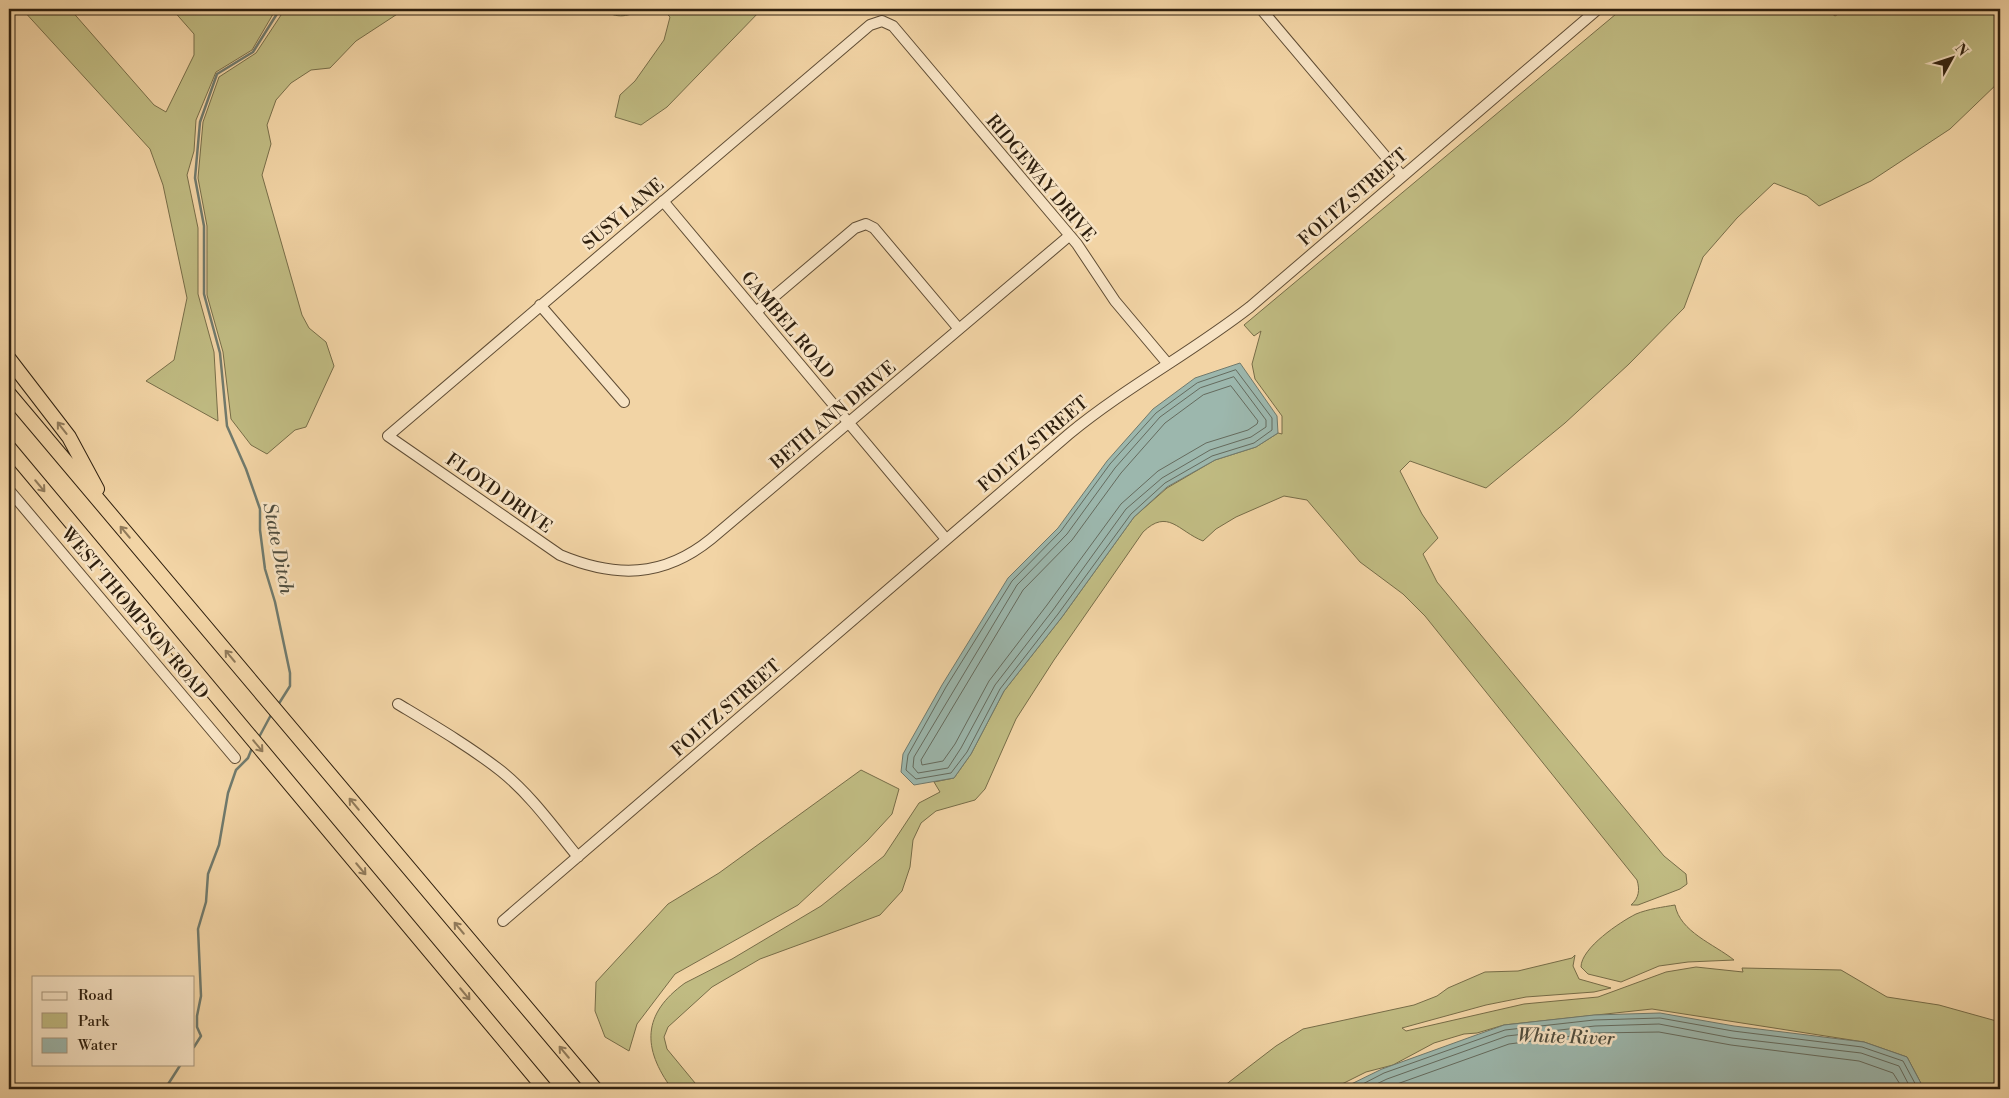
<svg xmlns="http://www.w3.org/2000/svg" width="2009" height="1098" viewBox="0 0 2009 1098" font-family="'Libre Bodoni',serif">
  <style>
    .green { fill: #c0bb82; stroke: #776d48 }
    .water { fill: #9cb7ad; stroke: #707a6d }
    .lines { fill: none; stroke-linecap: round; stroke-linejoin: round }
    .shore { stroke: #656b5e; stroke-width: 1 }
    .stream { stroke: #707a6d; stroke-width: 2.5 }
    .minor-casing { stroke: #5f4c34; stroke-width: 12 }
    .highway-casing { stroke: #2e1f0e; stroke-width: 16 }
    .minor { stroke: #f7e3c4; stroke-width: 10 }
    .highway { stroke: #f2d4a5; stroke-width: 14 }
    .oneway { stroke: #907a5a }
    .labels { text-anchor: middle; stroke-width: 5; stroke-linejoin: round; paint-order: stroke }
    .street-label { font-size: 18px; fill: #2e1f0e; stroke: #f7e3c4 }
    .water-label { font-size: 19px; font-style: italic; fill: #4f4d3e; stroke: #f7e3c4 }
  </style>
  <rect width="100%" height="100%" fill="#f2d4a5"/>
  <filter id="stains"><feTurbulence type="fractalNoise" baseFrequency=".004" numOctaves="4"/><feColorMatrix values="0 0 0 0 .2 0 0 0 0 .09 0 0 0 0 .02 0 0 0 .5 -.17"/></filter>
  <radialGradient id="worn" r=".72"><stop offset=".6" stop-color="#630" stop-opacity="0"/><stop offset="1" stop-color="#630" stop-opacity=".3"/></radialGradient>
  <path class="green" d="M22,9H70L154,105L166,112L194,55V34L172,9H276L252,50L216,72L196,120L194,151L187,175L198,228V294L214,352L218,421L146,381L174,360L187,298L163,185L150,149Z
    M285,9H405L356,41L330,68L311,70L291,83L276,100L267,125L271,144L262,175L302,315L309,328L326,342L334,366L306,427L295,430L267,454L251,445L231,419L223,352L207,295V226L198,178L203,122L219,77L256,53Z
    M602,9H644C629,16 617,20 602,9Z
    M659,9H762L667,107L641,125L615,117L620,95L635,81L664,40L670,17L664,11Z
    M1622,9H1649V11L1655,9H1826L1835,16L1840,13L1834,9H2000V81L1950,129L1871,181L1819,206L1807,196L1774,183L1737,218L1703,257L1684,308L1629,364L1565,423L1486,488L1410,461L1400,471L1422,514L1438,538L1423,554L1437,582L1664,856L1686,874L1687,884L1680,889L1638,905H1631C1639,898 1640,890 1637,880L1425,616L1403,594L1360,562L1307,500L1284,496L1236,517L1216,529L1203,541C1178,531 1168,508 1143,532L1054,660L1016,719L985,789L975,800L936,811L921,823L913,840L910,867L902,891L880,915L760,959L712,987L668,1027L664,1037L667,1049L700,1089H672C642,1048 642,1014 685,983L732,959L821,906L884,856L919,803L940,792L934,782L954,778L971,754L1004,691L1062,617L1134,517L1167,488L1215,460L1256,447L1278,433L1282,434V416L1255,379L1252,364L1261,331L1254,336L1244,325Z
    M861,770L899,789L892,814L867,841L798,905L675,974L637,1024L629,1051L605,1037L595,1011L596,982L668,904L719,873Z
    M1675,905C1680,932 1714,944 1734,960L1688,962L1659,966L1621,982L1588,974L1581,967C1581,948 1620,922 1636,914C1648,909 1663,907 1675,905Z
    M1575,955L1573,966L1579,979L1611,988L1594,992L1526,997L1486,1005L1402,1028L1406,1031L1524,1004L1598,997L1666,972L1696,967L1743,972L1742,968L1841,970L1887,997L1939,1005L2000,1022V1089H1924L1907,1057L1864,1042L1652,1009L1504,1025L1477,1033L1464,1034L1434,1043L1393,1065L1366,1072L1332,1089H1220L1276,1046L1303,1029L1414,1005L1437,996L1448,988L1485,972L1518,971L1572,958Z"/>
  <path class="water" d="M1240,363L1277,416L1278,433L1256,447L1215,460L1167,487L1134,517L1062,617L1004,691L971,754L954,778L914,785L901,772L903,754L942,685L1008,578L1058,528L1107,461L1153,409L1195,378Z
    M1660,1013L1734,1026L1864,1042L1907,1057L1924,1089H1341L1382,1069L1504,1025L1594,1015Z"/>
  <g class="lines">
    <path class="shore" d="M1236,370L1272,418V430L1254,443L1212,456L1165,483L1131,514L1058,614L1000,689L967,752L951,773L916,779L906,770L908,755L946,687L1012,581L1061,531L1110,464L1156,413L1197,383Z
      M1234,377L1266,420V427L1251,437L1210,450L1162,478L1126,509L1053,610L995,685L961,748L948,768L918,773L913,767L914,757L1017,585L1067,534L1115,468L1160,417L1200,388Z
      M1231,386L1258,421L1257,424L1248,430L1206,443L1158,471L1121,504L1047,605L989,681L955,744L943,761L922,765L921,760L1023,590L1072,540L1121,473L1165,423L1203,395Z
      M1353,1089L1384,1073L1505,1030L1594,1020L1660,1018L1733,1031L1862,1047L1903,1061L1918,1089
      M1366,1089L1387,1079L1507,1036L1595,1026L1659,1024L1732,1038L1861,1053L1899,1066L1911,1089
      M1383,1089L1509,1044L1595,1033L1659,1032L1731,1045L1859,1061L1893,1073L1903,1089"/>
    <path class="stream" d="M278,705L290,686V673L275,602L265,569L260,530V509L246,469L227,426L220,353L204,294V226L195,178L200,122L217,74L253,52L280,9
      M258,739L272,713
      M194,1047L201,1036L197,1027V1016L201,996L198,929L206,902L208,874L219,845L228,793L236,770L248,758L252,748
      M165,1089L181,1064"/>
    <g class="minor-casing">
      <path id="minor" d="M1261,9L1402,176
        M663,201L946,539
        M1069,236L711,539C663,578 615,578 560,555L388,436L870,25L882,21L893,26L1077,244L1115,301L1168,364
        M540,305L624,402
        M756,312L855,228L866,224L874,228L959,329
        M9,490L235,758
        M398,704C433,725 469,746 501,771C531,795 554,828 578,857
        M503,921L1069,434C1126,387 1191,353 1250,307L1598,9"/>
    </g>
    <g class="highway-casing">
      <path id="highway" d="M9,359L69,437L97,489
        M9,394L595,1089
        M9,448L545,1089"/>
    </g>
    <use href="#minor" class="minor"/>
    <use href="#highway" class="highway"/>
  </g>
  <defs><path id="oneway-shaft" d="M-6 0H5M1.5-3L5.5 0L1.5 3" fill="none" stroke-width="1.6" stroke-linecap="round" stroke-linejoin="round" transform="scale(1.25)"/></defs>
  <g class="oneway">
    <use href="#oneway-shaft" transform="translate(62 428) rotate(-128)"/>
    <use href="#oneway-shaft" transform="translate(40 486) rotate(50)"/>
    <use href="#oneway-shaft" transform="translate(125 532) rotate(-130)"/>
    <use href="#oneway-shaft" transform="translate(230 656) rotate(-130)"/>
    <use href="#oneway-shaft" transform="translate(258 746) rotate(50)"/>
    <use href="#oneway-shaft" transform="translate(354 804) rotate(-130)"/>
    <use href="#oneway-shaft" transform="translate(361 869) rotate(50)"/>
    <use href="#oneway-shaft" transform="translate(459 928) rotate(-130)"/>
    <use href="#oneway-shaft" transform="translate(465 994) rotate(50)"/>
    <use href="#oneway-shaft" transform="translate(564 1052) rotate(-130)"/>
  </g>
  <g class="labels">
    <g class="street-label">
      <text transform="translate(1041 178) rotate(50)" y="6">RIDGEWAY DRIVE</text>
      <text transform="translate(1353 197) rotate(-41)" y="6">FOLTZ STREET</text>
      <text transform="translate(623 214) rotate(-40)" y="6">SUSY LANE</text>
      <text transform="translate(788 325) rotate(50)" y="6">GAMBEL ROAD</text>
      <text transform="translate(833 415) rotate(-40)" y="6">BETH ANN DRIVE</text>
      <text transform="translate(1033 444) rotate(-40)" y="6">FOLTZ STREET</text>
      <text transform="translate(499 493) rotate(35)" y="6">FLOYD DRIVE</text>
      <text transform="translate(135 613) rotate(50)" y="6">WEST THOMPSON ROAD</text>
      <text transform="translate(726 708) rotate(-41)" y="6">FOLTZ STREET</text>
    </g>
    <g class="water-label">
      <text transform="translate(279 548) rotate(79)" y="7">State Ditch</text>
      <text transform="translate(1566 1036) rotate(2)" y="7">White River</text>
    </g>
  </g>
  <rect width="2009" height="1098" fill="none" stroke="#f2d4a5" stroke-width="30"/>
  <rect x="10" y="10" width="1989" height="1078" fill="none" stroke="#2e1f0e" stroke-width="2.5"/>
  <rect x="15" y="15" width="1979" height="1068" fill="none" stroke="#2e1f0e"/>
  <rect x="32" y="976" width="162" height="90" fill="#f7e3c4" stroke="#a7957b"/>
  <rect x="42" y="992" width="25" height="8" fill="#f7e3c4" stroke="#a7957b"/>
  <text x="78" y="1000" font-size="15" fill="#2e1f0e">Road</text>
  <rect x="42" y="1013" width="25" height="15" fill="#c0bb82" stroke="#a7957b"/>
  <text x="78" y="1026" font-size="15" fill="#2e1f0e">Park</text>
  <rect x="42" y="1038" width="25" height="15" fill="#9cb7ad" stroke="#a7957b"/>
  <text x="78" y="1050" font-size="15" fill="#2e1f0e">Water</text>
  <g transform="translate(1952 58) rotate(50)" stroke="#f7e3c4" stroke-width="4" paint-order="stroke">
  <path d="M0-4L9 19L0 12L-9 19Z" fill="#2e1f0e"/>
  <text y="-8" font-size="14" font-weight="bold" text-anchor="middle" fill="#2e1f0e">N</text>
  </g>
  <rect width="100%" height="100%" filter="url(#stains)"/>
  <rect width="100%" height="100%" fill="url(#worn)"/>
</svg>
